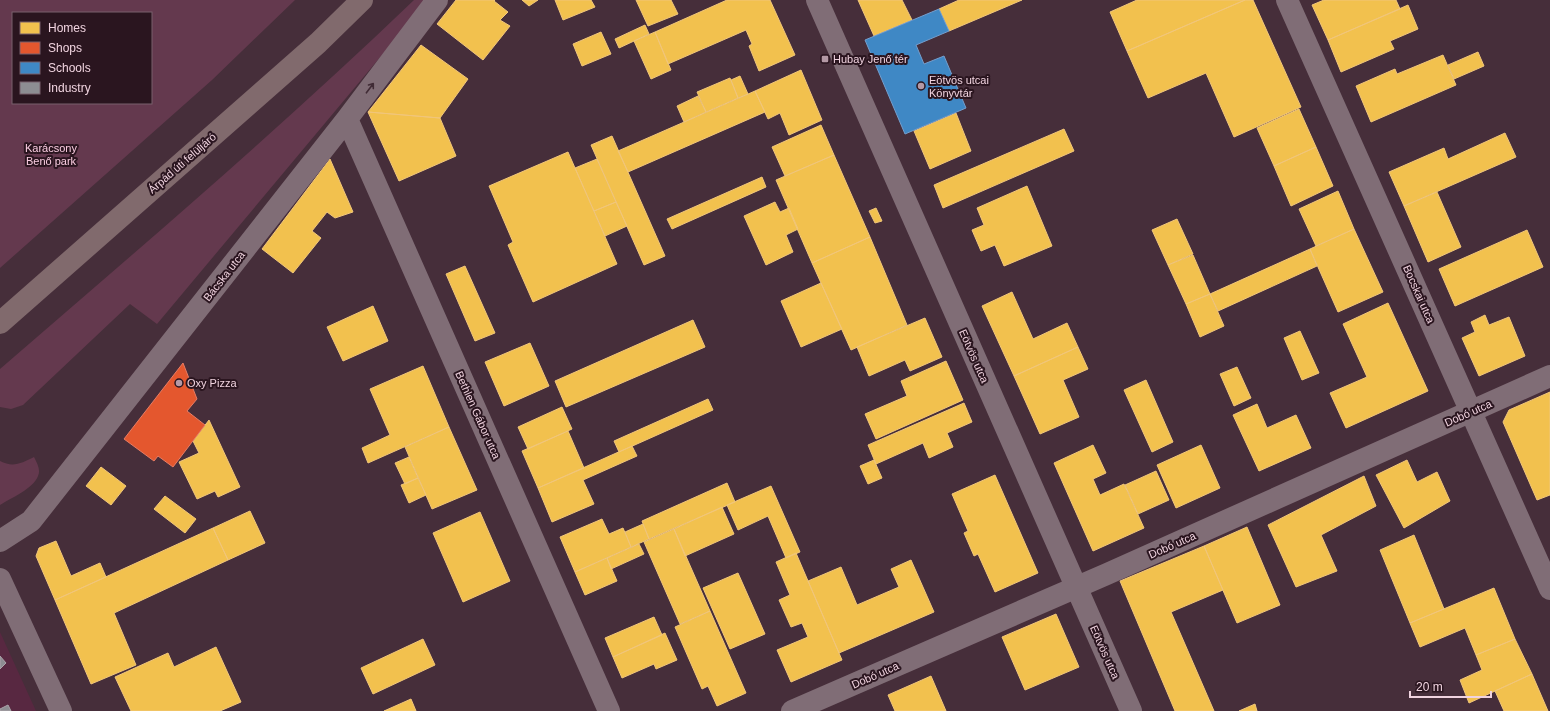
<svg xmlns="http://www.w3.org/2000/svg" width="1550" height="711" viewBox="0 0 1550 711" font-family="Helvetica,sans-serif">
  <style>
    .built { fill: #582841 }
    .green { fill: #64394e; fill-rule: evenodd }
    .homes { fill: #f2c14e; stroke: #f1c67a }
    .shops { fill: #e4572e; stroke: #e87c63 }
    .schools { fill: #3f88c5; stroke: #749ecd }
    .industry { fill: #8d8d92; stroke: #aba2a9 }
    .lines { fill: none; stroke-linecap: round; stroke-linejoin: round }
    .minor { stroke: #806d76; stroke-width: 22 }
    .major { stroke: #816a6d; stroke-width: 22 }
    .oneway { stroke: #402b35 }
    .poi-dot { fill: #b499a5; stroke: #2a151f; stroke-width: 1.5 }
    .labels { text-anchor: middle; stroke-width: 4; stroke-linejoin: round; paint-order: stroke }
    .poi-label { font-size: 11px; fill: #f0d3df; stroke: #2a151f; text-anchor: start }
    .park-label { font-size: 11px; fill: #facde1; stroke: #2a151f }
    .street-label { font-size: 11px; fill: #f0d3df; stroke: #2a151f }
  </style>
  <rect width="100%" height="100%" fill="#462e3a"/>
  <path class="built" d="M0,632L36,711H0Z"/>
  <path class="green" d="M0,0H295L212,80L0,268ZM13,13H151V103H13Z
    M414,0H428L157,324L130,304L23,405L11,409L0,407V369C140,248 281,128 414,0Z
    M34,457C37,463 41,470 38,476C33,489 11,498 0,505V461C13,468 22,463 34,457Z"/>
  <path class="homes" d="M456,0H495L494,1L508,12L500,20L510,26L483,60L437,24Z
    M522,0H538L529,6Z
    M555,0H591L595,7L563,20Z
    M636,0H671L678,14L648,26Z
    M727,0H770L795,55L759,71L749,46L752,44L746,30L668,64L655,32Z
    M858,0H902L912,20L874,36Z
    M959,0H1022L949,31L939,9Z
    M1137,0H1245L1127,51L1110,12Z
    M1245,0H1253L1301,107L1234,137L1206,73L1148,98L1127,51Z
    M1324,0H1396L1400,9L1328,40L1312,5Z
    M1408,5L1418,29L1390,41L1394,49L1341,72L1328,40Z
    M645,25L649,34L619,48L615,39Z
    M601,32L611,54L582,66L573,44Z
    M655,32L671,70L651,79L634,41Z
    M421,45L468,79L440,118L368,112Z
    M1478,52L1484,66L1454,79L1448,65Z
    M1443,55L1456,85L1371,122L1356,86L1395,69L1397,74Z
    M801,70L822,120L789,135L780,113L768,119L755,91Z
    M740,76L748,94L738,98L731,80Z
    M730,78L738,98L706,112L697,92Z
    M755,91L765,112L628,172L618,151Z
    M698,96L706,112L684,122L677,106Z
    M1299,109L1316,147L1274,166L1257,128Z
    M368,112L440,118L456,156L399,181Z
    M956,113L971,151L930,169L914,131Z
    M821,125L834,155L785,176L772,147Z
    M1064,129L1074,151L943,208L934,185Z
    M1505,133L1516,157L1404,206L1389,172L1444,148L1448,159Z
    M612,136L665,256L644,265L591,145Z
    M1316,147L1333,186L1291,206L1274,166Z
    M568,152L617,264L533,302L508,245L513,242L489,186Z
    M834,155L870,237L812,263L776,180Z
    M330,159L353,212L335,218L327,212L312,231L321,238L293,273L262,249Z
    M597,159L616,202L594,211L575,168Z
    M762,177L766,187L672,229L667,219Z
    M1027,186L1052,246L1004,266L995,245L981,251L972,230L984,225L977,208Z
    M1338,191L1354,229L1316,246L1299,209Z
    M1437,192L1461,247L1428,262L1404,206Z
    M616,202L627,226L605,236L594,211Z
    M775,202L780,212L789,208L798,229L786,235L793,252L766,265L744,216Z
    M876,208L882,221L875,223L869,211Z
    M1177,219L1193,254L1168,265L1152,230Z
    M1354,229L1383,292L1338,312L1310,249Z
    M1527,230L1543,267L1455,306L1439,269Z
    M870,237L907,325L851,350L812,263Z
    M1310,249L1317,266L1218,311L1210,294Z
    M1193,255L1210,294L1186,304L1168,265Z
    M465,266L495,333L475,341L446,274Z
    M821,283L842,329L801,347L781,301Z
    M1012,292L1033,339L1067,323L1078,347L1014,376L982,306Z
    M1210,294L1224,326L1200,337L1186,304Z
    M1388,303L1428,391L1346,428L1330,393L1367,377L1343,324Z
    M373,306L388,341L343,361L327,327Z
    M1485,315L1489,325L1509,317L1525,356L1479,376L1462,338L1475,332L1471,322Z
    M925,318L942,357L910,371L905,360L869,376L857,347Z
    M693,320L705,347L566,407L555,381Z
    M1300,331L1319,373L1302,380L1284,338Z
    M530,343L549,386L504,406L485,362Z
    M1078,347L1088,369L1063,380L1079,417L1040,434L1014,376Z
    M946,361L963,400L876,439L865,414L907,396L901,381Z
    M423,366L449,427L368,463L362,448L390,435L370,389Z
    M1237,367L1251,398L1234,406L1220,374Z
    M1146,380L1173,442L1152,452L1124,390Z
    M1550,392V495L1537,500L1503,422L1509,410Z
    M708,399L713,410L619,452L614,441Z
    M964,403L972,422L947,433L953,447L929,458L923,443L876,464L868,445Z
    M1257,404L1267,428L1296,415L1311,448L1259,471L1233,415Z
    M562,407L572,429L528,449L518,427Z
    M209,420L240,487L218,497L215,491L197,499L179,462L199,453L193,441Z
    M449,427L477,490L432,509L405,447Z
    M568,431L584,468L538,488L522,451Z
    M1093,445L1106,473L1093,479L1100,495L1124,484L1144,528L1093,551L1054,463Z
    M1201,445L1220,488L1176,508L1157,465Z
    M632,446L637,456L583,480L594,504L552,522L538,488Z
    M409,457L418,478L405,484L395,463Z
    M874,460L882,478L868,484L860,466Z
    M1407,460L1417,482L1437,472L1450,501L1404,528L1376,475Z
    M101,467L126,486L111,505L86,486Z
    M1156,471L1169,500L1138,514L1125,485Z
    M995,475L1038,573L995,592L978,554L974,556L964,533L968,531L952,494Z
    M1364,476L1376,506L1321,535L1337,571L1296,587L1268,525Z
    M418,478L426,495L409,503L401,485Z
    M727,483L735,502L649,539L642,521Z
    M771,486L800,552L786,558L768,516L738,530L727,505Z
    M165,496L196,519L185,533L154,509Z
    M722,507L734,534L685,556L674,529Z
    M250,511L265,543L228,560L213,528Z
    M480,512L510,581L463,602L433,533Z
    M602,519L609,534L623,528L631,547L575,572L560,537Z
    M643,524L649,539L631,547L625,532Z
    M1247,527L1280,605L1237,623L1204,546Z
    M213,528L228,560L114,613L136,665L91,684L55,600Z
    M674,529L710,611L680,624L644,542Z
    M1414,535L1444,609L1410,623L1380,550Z
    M56,541L71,576L100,563L106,577L55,600L36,556L39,548Z
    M639,544L644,554L611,569L607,558Z
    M1204,546L1223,590L1171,612L1214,711H1175L1120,581Z
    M796,553L842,660L791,682L777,650L808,637L802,623L791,627L779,600L790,595L776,562Z
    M607,558L617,581L585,595L575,572Z
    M911,560L934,612L839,653L808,581L841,567L857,605L899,587L891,569Z
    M738,573L765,634L730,649L703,588Z
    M1494,588L1515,639L1476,655L1465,628L1420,647L1410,623Z
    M710,611L746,693L717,706L708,686L702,689L675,627Z
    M1056,614L1079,667L1025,690L1002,637Z
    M654,617L662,635L613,657L605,638Z
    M665,633L677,660L656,669L654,664L622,678L613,657Z
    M423,639L435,665L373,694L361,668Z
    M1515,639L1532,674L1469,703L1460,680L1482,670L1476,655Z
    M216,647L241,702L220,711H131L115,677L168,653L174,667Z
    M1532,674L1548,711H1504L1495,691Z
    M931,676L946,711H895L888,695Z
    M411,699L416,711H384Z
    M1255,704L1257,711H1239Z"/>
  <path class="shops" d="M183,363L197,399L187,411L205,425L173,467L158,456L154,461L124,439Z"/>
  <path class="schools" d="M939,9L949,31L916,45L924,64L944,56L966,108L905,134L865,40Z"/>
  <path class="industry" d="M0,656L6,663L0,669Z
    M8,705L11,711H0V709Z"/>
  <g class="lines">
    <path class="minor" d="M817,0L1131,711
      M1287,0L1550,589
      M347,119L609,711
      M0,541L31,521L347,119L437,0
      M0,579L61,711
      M792,711L1107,574L1550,376"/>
    <path class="major" d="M0,323L318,43L362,0"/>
  </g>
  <defs><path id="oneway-shaft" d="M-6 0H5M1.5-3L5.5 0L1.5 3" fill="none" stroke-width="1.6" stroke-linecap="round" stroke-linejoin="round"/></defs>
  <use class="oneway" href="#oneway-shaft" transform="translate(370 88) rotate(-53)"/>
  <g class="poi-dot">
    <rect x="821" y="55" width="8" height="8" rx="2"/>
    <circle cx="921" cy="86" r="4"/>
    <circle cx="179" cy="383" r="4"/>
  </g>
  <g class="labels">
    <g class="poi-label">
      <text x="833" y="63">Hubay Jenő tér</text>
      <text x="929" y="84">Eötvös utcai<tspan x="929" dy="13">Könyvtár</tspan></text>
      <text x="187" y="387">Oxy Pizza</text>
    </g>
    <g class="park-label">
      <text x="51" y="152">Karácsony<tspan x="51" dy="13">Benő park</tspan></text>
    </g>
    <g class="street-label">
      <text transform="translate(182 163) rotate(-41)" y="4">Árpád úti felüljáró</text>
      <text transform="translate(224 276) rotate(-52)" y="4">Bácska utca</text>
      <text transform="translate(1419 294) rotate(66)" y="4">Bocskai utca</text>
      <text transform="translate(974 356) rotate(66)" y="4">Eötvös utca</text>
      <text transform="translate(1468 413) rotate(-24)" y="4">Dobó utca</text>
      <text transform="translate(478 415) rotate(66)" y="4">Bethlen Gábor utca</text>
      <text transform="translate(1172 545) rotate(-24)" y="4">Dobó utca</text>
      <text transform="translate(1105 652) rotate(66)" y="4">Eötvös utca</text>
      <text transform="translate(875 675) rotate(-24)" y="4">Dobó utca</text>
    </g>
  </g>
  <rect x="12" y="12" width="140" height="92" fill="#2a151f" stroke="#79616c"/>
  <rect x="20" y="22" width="20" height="12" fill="#f2c14e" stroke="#79616c"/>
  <text x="48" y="32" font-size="12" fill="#f0d3df">Homes</text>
  <rect x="20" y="42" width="20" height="12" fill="#e4572e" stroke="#79616c"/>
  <text x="48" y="52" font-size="12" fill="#f0d3df">Shops</text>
  <rect x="20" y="62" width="20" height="12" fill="#3f88c5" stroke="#79616c"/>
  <text x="48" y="72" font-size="12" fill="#f0d3df">Schools</text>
  <rect x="20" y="82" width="20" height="12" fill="#8d8d92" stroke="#79616c"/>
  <text x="48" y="92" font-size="12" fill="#f0d3df">Industry</text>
  <path d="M1410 691v6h81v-6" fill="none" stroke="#f0d3df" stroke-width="2"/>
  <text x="1416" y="691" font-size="12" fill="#f0d3df" stroke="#2a151f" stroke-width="3" paint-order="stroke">20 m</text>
</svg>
